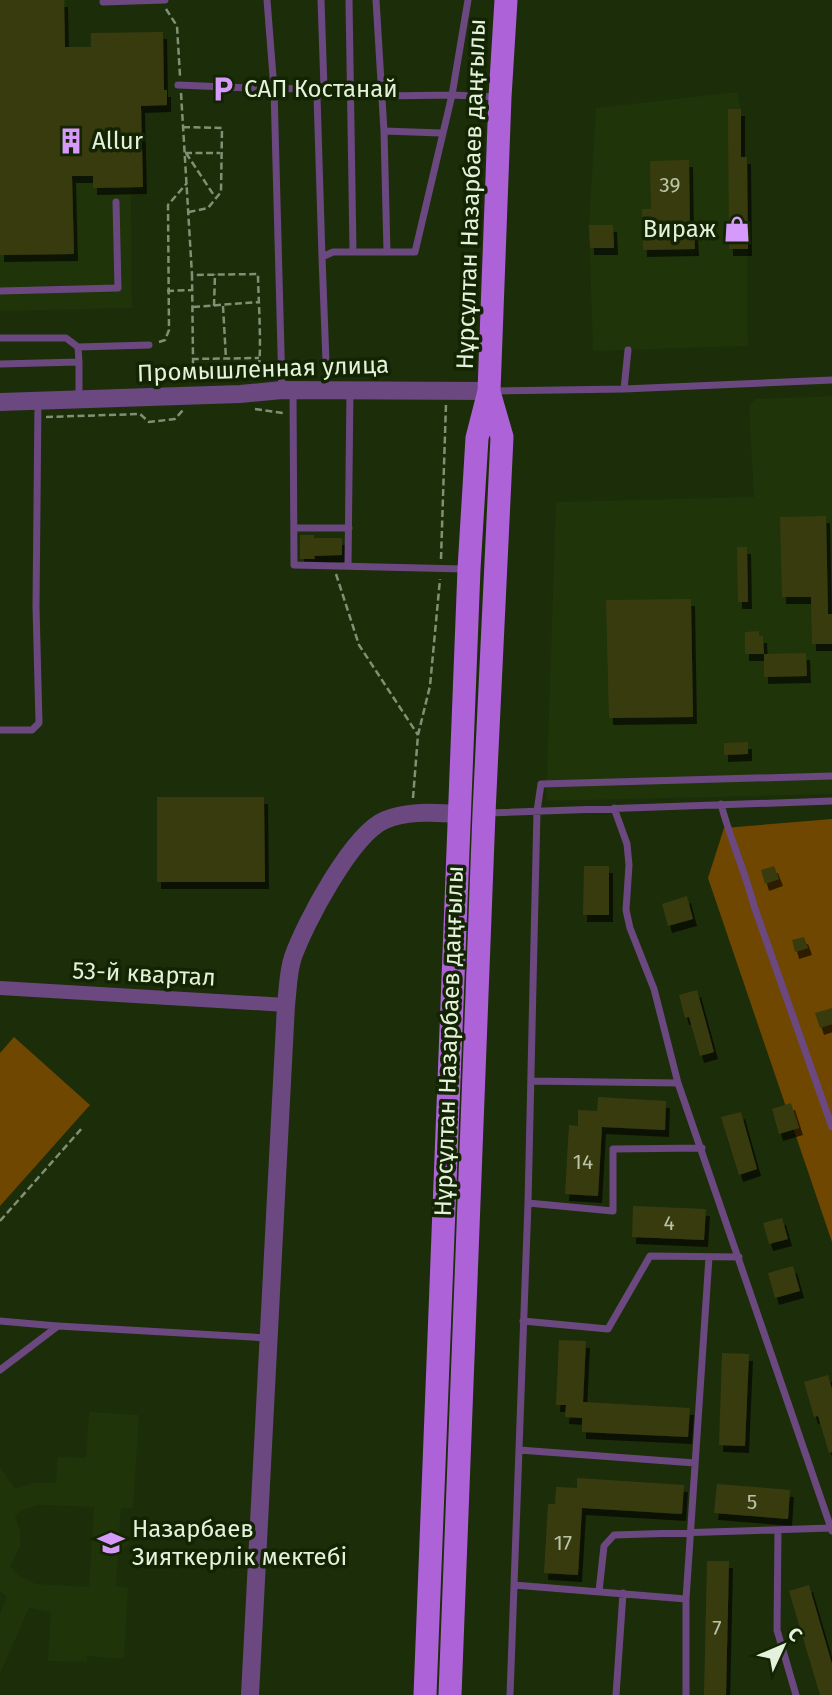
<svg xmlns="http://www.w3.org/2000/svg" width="832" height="1695" viewBox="0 0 832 1695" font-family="'Fira Sans',sans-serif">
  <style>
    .built { fill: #1f3408; fill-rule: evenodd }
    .green { fill: #704700 }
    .building { fill: #393b10; filter: url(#shadow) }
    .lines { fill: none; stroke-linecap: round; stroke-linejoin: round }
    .path { stroke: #819074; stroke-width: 2.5; stroke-dasharray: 7 3.5; stroke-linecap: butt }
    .service { stroke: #6b487f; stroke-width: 7 }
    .minor { stroke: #6b487f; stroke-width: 14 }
    .tertiary { stroke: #6b487f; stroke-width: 18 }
    .primary { stroke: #ad62d7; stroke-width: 23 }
    .labels { text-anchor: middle; stroke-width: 7; stroke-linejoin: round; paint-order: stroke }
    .number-label { font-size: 21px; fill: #b9c4a9 }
    .poi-label { font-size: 24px; fill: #e4f1dc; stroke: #132402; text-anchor: start }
    .street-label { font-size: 24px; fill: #e4f1dc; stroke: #132402 }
  </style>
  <defs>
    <filter id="shadow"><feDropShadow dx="4" dy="7" stdDeviation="0" flood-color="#0009"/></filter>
  </defs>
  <rect width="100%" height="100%" fill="#1c2d0a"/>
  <path class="built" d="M0,0H66L72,176H93L94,188L131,186L132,308L0,311Z
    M737,92L741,109V156L747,157L748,346L593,351L589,225L596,108Z
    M832,396V794L546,801L556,502L754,497L749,406L755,399Z
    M89,1412L139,1415L133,1508H121L119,1537L130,1542L118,1556L116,1586L128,1588L124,1659L87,1656V1662L48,1661L51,1612L29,1608L0,1674V1614L7,1597L0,1591V1467L15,1489L32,1483H56L58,1457L86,1458ZM37,1505L94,1507L89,1587L36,1584L21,1577L10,1566L20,1546V1530L15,1517L21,1511Z"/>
  <path class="green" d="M832,819V1242L708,878L724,828Z
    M14,1037L90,1105L0,1206V1053Z"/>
  <path class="building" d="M0,0H64L65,47H91V33L163,32L164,90H167V105L141,106L143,187L93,188V176H72L74,254L0,255Z
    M728,109H741V157H747L748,249H729Z
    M689,160L690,231H694L695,249L643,250L642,209H651L650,161Z
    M589,225H613L614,248H590Z
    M826,516L828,614H832V644H812L811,597H782L780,517Z
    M300,535H314V538H342V555L314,556L315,559H300Z
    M737,547H747L748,602H738Z
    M691,599L693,717L609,718L606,600Z
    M759,631V636H763L764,654H745V632Z
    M806,653L807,676L764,677V654Z
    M748,742V754L724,755V743Z
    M157,797H264L265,882H157Z
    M584,866H609V915H583Z
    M774,866L779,879L765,884L761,870Z
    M687,896L693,919L668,926L662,904Z
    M804,937L808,948L795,952L792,940Z
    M697,990L714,1052L700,1056L689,1017L685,1018L679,995Z
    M832,1008V1024L820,1028L815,1013Z
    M598,1097L666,1101L665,1130L602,1127L598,1196L565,1194L569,1125L578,1126V1110L597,1111Z
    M791,1103L799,1128L779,1134L772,1109Z
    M741,1112L757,1169L739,1175L721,1117Z
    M633,1206L706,1209L704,1240L632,1237Z
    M782,1218L788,1239L769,1244L763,1223Z
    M793,1266L800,1291L775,1298L768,1273Z
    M559,1340L586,1341L583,1402L690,1408L688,1437L582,1432V1418L565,1417L566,1405H556Z
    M722,1353L749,1354L745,1446L719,1445Z
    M828,1375L832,1389V1452L829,1453L818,1416L814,1417L804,1382Z
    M577,1478L684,1485L682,1514L582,1508L578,1575L544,1573L548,1504H555L556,1487L577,1488Z
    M717,1484L790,1490L788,1519L714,1513Z
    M707,1561H729L726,1695H704Z
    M809,1585L832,1664V1695H820L789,1591Z"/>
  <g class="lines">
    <path class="path" d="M166,9L177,26L180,76
      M181,93L192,275
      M183,127L222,128L221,192L208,208L189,212
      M185,153H220
      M186,153L215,197
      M167,291L192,290
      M214,306L215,274
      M223,306L226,359
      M193,307L258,302
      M159,342L165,340L169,330L168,205L187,183
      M193,360V378L197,379
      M257,377C263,358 258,297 258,274L192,275L193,359L259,358
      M255,409L283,413
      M46,417L140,414L149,422L175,419L183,410
      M441,559L446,404
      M336,574L359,645L418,735
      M413,798L418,735L430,686L440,579
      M0,1221L83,1127"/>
    <path class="service" d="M267,0L274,89L282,389
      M349,0L353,251
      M376,0L384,131L387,252
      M103,2L165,0
      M178,85L274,89L324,88L321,0
      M382,96L452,95L497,97
      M384,131L441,133
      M322,257L317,96L324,88
      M0,291L118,288L116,202
      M0,338H66L78,347L79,362
      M78,347L149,345
      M0,364L79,362V399
      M327,388L322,257L333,252H415L452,95L468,0
      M624,389L628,350
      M293,391L294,565L464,569
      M493,391L624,389L832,380
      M294,528H349
      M348,566L350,389
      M0,730H32L39,723L36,607L38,401
      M721,804C730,839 745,871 754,906L832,1127
      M614,808L627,844L629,865L626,910L630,928L654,989L678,1083L832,1531
      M488,813L832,801
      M531,1081L678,1083
      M528,1203L613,1211V1149L702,1148
      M0,1321L57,1326
      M523,1321L608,1329L650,1256L739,1257
      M0,1370L58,1326L268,1338
      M519,1450L695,1463
      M778,1530L777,1630L796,1695
      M514,1585L686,1599
      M599,1591L604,1546L614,1535L831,1528
      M510,1695L528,1203L537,811L541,784L832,776
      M616,1695L623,1593
      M686,1695V1599L709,1257"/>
    <path class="minor" d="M0,988L286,1005"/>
    <path class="tertiary" d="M0,402L240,394L282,390L489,391
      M250,1695L286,1005C288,989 288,971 293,957C305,923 352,834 385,820C410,810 434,813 460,814"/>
    <path class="primary" d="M425,1695L469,569L477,438L489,391L500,97L506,0
      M450,1695L484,813L502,437L489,392"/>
  </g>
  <defs>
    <g id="parking-bare" transform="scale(2.1)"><path d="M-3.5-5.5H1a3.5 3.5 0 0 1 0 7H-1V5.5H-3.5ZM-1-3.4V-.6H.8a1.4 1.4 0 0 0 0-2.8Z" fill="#d69bfa" stroke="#132402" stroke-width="2.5" paint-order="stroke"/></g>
    <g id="building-bare" transform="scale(2.1)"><path d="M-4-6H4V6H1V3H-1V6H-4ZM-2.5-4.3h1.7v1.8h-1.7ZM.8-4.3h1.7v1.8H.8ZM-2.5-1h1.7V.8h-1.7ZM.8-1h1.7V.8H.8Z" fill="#d69bfa" stroke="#132402" stroke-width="2.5" paint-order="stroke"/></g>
    <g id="shop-bare" transform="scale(2.1)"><path d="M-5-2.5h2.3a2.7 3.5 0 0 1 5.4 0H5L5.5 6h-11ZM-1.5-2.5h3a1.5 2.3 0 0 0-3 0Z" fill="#d69bfa" stroke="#132402" stroke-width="2.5" paint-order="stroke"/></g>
    <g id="school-bare" transform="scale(2.1)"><path d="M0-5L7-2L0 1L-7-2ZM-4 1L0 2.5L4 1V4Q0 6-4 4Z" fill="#d69bfa" stroke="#132402" stroke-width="2.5" paint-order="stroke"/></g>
  </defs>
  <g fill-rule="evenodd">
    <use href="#parking-bare" x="223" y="89"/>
    <use href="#building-bare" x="71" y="141"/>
    <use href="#shop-bare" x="737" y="229"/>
    <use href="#school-bare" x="111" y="1543"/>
  </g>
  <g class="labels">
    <g class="number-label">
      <text x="670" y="192">39</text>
      <text x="583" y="1169">14</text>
      <text x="669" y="1230">4</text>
      <text x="752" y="1509">5</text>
      <text x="563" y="1550">17</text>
      <text x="717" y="1635">7</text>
    </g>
    <g class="poi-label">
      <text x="244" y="97">САП Костанай</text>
      <text x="92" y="149">Allur</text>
      <text x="716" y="237" text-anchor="end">Вираж</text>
      <text x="132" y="1537">Назарбаев<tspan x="132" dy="28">Зияткерлік мектебі</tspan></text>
    </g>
    <g class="street-label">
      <text transform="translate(471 194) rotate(-88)" y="8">Нұрсұлтан Назарбаев даңғылы</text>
      <text transform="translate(263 369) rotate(-2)" y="8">Промышленная улица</text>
      <text transform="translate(144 974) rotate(3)" y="8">53-й квартал</text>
      <text transform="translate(449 1041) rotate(-88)" y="8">Нұрсұлтан Назарбаев даңғылы</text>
    </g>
  </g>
  <g transform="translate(783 1646) rotate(46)" stroke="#132402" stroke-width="5" paint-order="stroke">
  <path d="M0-5L12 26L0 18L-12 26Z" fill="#e4f1dc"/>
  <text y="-10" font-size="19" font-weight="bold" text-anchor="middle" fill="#e4f1dc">С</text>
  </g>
</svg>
